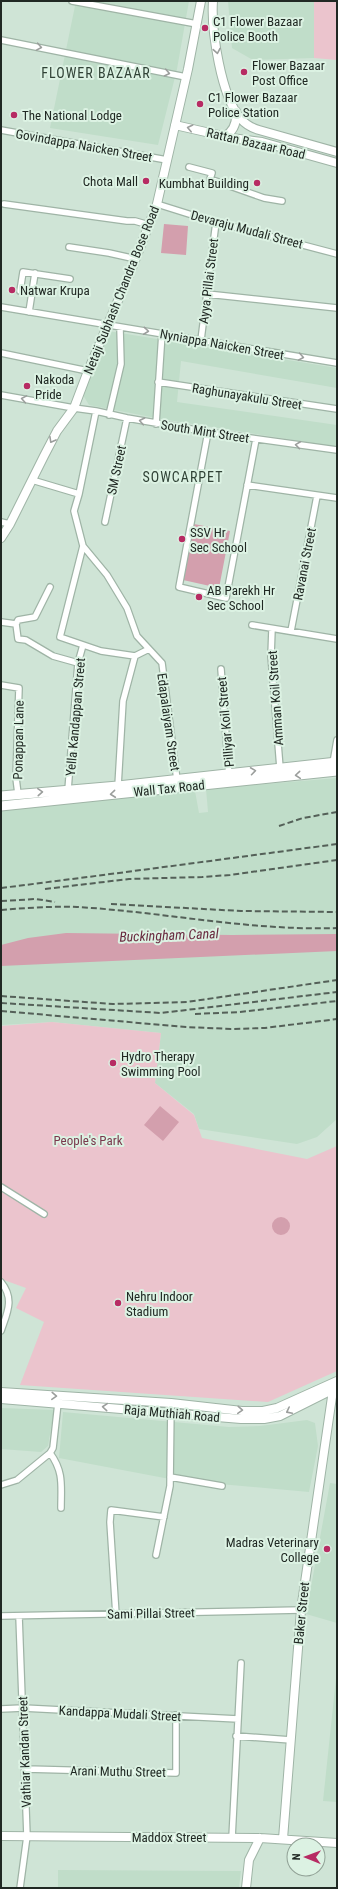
<svg xmlns="http://www.w3.org/2000/svg" width="338" height="1889" viewBox="0 0 338 1889" font-family="'Roboto Condensed',sans-serif">
  <style>
    .built { fill: #c0ddc9 }
    .green { fill: #ebc4cd }
    .water { fill: #d39fad }
    .lines { fill: none; stroke-linecap: round; stroke-linejoin: round }
    .street-casing { stroke: #9fb4a6; stroke-width: 8 }
    .secondary-casing { stroke: #9fb4a6; stroke-width: 10 }
    .primary-casing { stroke: #9fb4a6; stroke-width: 11 }
    .street { stroke: #fff; stroke-width: 5.5 }
    .secondary { stroke: #fff; stroke-width: 8 }
    .primary { stroke: #fff; stroke-width: 9 }
    .rail { stroke: #546058; stroke-width: 2; stroke-dasharray: 6 3; stroke-linecap: butt }
    .oneway { stroke: #9b9e9c }
    .poi-dot { fill: #b72b63; stroke: #dcf2e3; stroke-width: 1.5 }
    .labels { text-anchor: middle; stroke-width: 4; stroke-linejoin: round; paint-order: stroke }
    .poi-label { font-size: 13px; fill: #202823; stroke: #dcf2e3; text-anchor: start }
    .street-label { font-size: 13px; fill: #202823; stroke: #dcf2e3 }
    .park-label { font-size: 13px; fill: #7a394d; stroke: #dcf2e3 }
    .neighbourhood-label { font-size: 14px; letter-spacing: 1px; fill: #304236; stroke: #dcf2e3 }
    .water-label { font-size: 14px; font-style: italic; fill: #692a3f; stroke: #dcf2e3 }
  </style>
  <rect width="100%" height="100%" fill="#cfe4d6"/>
  <path class="built" d="M76,1H189L177,69L158,145L50,128Z
    M228,1H314V58L253,60L232,48Z
    M108,331L337,368V388L181,361L177,402L337,425V447L161,419L89,405L83,395Z
    M337,778V1119L317,1137L297,1144L199,1129L194,1114L155,1083L161,1033L52,1022L1,1025V810L195,791L199,813L208,812L206,789Z
    M1,1408L54,1410L48,1446L41,1452L1,1449Z
    M63,1412L229,1427L260,1426L307,1420L315,1423L318,1446L309,1492L175,1480L59,1458Z
    M330,1483L337,1484V1623L306,1614Z
    M337,1669V1802L323,1801Z
    M58,1870L241,1871L239,1888H58Z"/>
  <path class="green" d="M314,1H337V60L314,58Z
    M52,1022L161,1033L155,1083L194,1115L202,1138L307,1159L337,1146V1371L268,1402L20,1385L44,1322L16,1308L26,1288L1,1279V1026Z"/>
  <path class="water" d="M164,224L188,226L186,255L161,253Z
    M194,524L230,531L219,588L183,580Z
    M66,933L232,935L337,934V951L1,966V945L28,938Z
    M160,1106L179,1122L163,1141L144,1125Z
    M272 1226a9 9 0 1 1 18 0a9 9 0 1 1-18 0Z"/>
  <g class="lines">
    <g class="street-casing">
      <path id="street" d="M72,1L197,24
        M1,40L186,77
        M1,130L167,160
        M189,167L212,173L210,179L264,198L282,201
        M4,204L127,221H135L149,225
        M157,204L208,220L337,254
        M69,247L109,253L136,259
        M20,291L23,272L70,279
        M207,294L337,308
        M1,307L337,363
        M29,312L35,273
        M201,340L216,222
        M1,353L88,371
        M158,382L337,409
        M1,395L74,408L96,411L127,418L208,432L337,450
        M96,411L79,494L74,511L83,546L107,575L127,608L137,636L162,663L177,780
        M109,415L121,364L120,328
        M156,424L162,333
        M208,432L179,587L226,598L256,439
        M32,480L79,494
        M247,485L337,498
        M1,522L10,524
        M105,522L127,418
        M83,546L60,637L101,651L135,656L149,649
        M1,622L16,624L18,639L26,640L53,656L78,663
        M16,624L18,620L35,617L50,587
        M252,625L337,639
        M272,629L271,656L280,768
        M291,631L317,496
        M221,669L229,776
        M1,685L19,688L16,778L18,794
        M333,763L337,740
        M118,786L123,701L135,656
        M68,790L78,663L83,645
        M1,1187L44,1214
        M1,1282C15,1299 7,1313 1,1331
        M50,1453C64,1472 61,1486 61,1508
        M170,1477L222,1486
        M1,1485L17,1480L50,1453L53,1448L58,1403
        M156,1555L170,1486L171,1403
        M116,1615L110,1522L111,1510L164,1517
        M1,1616L301,1610
        M19,1616L27,1836L20,1888
        M1,1709L23,1708L238,1719
        M236,1736L291,1740
        M26,1769L176,1773V1715
        M232,1838L241,1663"/>
    </g>
    <g class="secondary-casing">
      <path id="secondary" d="M213,1C211,30 221,97 241,119C246,125 252,128 259,130L337,152
        M175,125L232,138L262,142L337,163
        M225,136C234,131 237,122 236,111
        M1,538L10,524L44,456L57,431L74,408L88,371L134,263L157,204L188,69L201,1
        M1,1392L171,1403L242,1411H263L277,1408L337,1381
        M1,1399L241,1419H264L280,1416L336,1388
        M1,1836L260,1838L337,1843
        M283,1839L301,1610L333,1390
        M246,1888L249,1860L260,1838"/>
    </g>
    <g class="primary-casing">
      <path id="primary" d="M1,796L118,786L337,762
        M1,806L337,771"/>
    </g>
    <use href="#street" class="street"/>
    <use href="#secondary" class="secondary"/>
    <use href="#primary" class="primary"/>
    <path class="rail" d="M279,826L303,818L337,812
      M1,888C113,874 225,859 337,844
      M45,889L129,879L202,877L230,875L337,860
      M1,901L36,899L55,902
      M111,904L241,911L337,912
      M1,910C26,908 52,906 77,907C164,912 250,931 337,928
      M1,996L113,1004L187,1002L337,980
      M1,1003L161,1013L337,992
      M1,1011L186,1027L231,1029L265,1028L337,1019
      M195,1014L240,1012L337,1001"/>
  </g>
  <defs><path id="oneway-chevron" d="M-2-3.5L2.5 0L-2 3.5" fill="none" stroke-width="1.6" stroke-linecap="round" stroke-linejoin="round"/></defs>
  <g class="oneway">
    <use href="#oneway-chevron" transform="translate(39 47) rotate(10)"/>
    <use href="#oneway-chevron" transform="translate(217 51) rotate(80)"/>
    <use href="#oneway-chevron" transform="translate(167 73) rotate(12)"/>
    <use href="#oneway-chevron" transform="translate(190 128) rotate(-167)"/>
    <use href="#oneway-chevron" transform="translate(146 331) rotate(6)"/>
    <use href="#oneway-chevron" transform="translate(301 357) rotate(10)"/>
    <use href="#oneway-chevron" transform="translate(24 399) rotate(-170)"/>
    <use href="#oneway-chevron" transform="translate(142 421) rotate(-169)"/>
    <use href="#oneway-chevron" transform="translate(52 440) rotate(119)"/>
    <use href="#oneway-chevron" transform="translate(298 445) rotate(-172)"/>
    <use href="#oneway-chevron" transform="translate(253 771) rotate(-8)"/>
    <use href="#oneway-chevron" transform="translate(298 775) rotate(175)"/>
    <use href="#oneway-chevron" transform="translate(40 792) rotate(-4)"/>
    <use href="#oneway-chevron" transform="translate(113 794) rotate(174)"/>
    <use href="#oneway-chevron" transform="translate(54 1396) rotate(3)"/>
    <use href="#oneway-chevron" transform="translate(105 1407) rotate(-175)"/>
    <use href="#oneway-chevron" transform="translate(240 1410) rotate(4)"/>
    <use href="#oneway-chevron" transform="translate(289 1411) rotate(153)"/>
  </g>
  <g class="poi-dot">
    <circle cx="205" cy="28" r="4"/>
    <circle cx="244" cy="72" r="4"/>
    <circle cx="200" cy="104" r="4"/>
    <circle cx="14" cy="115" r="4"/>
    <circle cx="146" cy="181" r="4"/>
    <circle cx="257" cy="183" r="4"/>
    <circle cx="12" cy="290" r="4"/>
    <circle cx="27" cy="386" r="4"/>
    <circle cx="182" cy="539" r="4"/>
    <circle cx="199" cy="597" r="4"/>
    <circle cx="113" cy="1063" r="4"/>
    <circle cx="118" cy="1303" r="4"/>
    <circle cx="327" cy="1549" r="4"/>
  </g>
  <g class="labels">
    <g class="poi-label">
      <text x="213" y="26">C1 Flower Bazaar<tspan x="213" dy="15">Police Booth</tspan></text>
      <text x="252" y="70">Flower Bazaar<tspan x="252" dy="15">Post Office</tspan></text>
      <text x="208" y="102">C1 Flower Bazaar<tspan x="208" dy="15">Police Station</tspan></text>
      <text x="22" y="120">The National Lodge</text>
      <text x="138" y="186" text-anchor="end">Chota Mall</text>
      <text x="249" y="188" text-anchor="end">Kumbhat Building</text>
      <text x="20" y="295">Natwar Krupa</text>
      <text x="35" y="384">Nakoda<tspan x="35" dy="15">Pride</tspan></text>
      <text x="190" y="537">SSV Hr<tspan x="190" dy="15">Sec School</tspan></text>
      <text x="207" y="595">AB Parekh Hr<tspan x="207" dy="15">Sec School</tspan></text>
      <text x="121" y="1061">Hydro Therapy<tspan x="121" dy="15">Swimming Pool</tspan></text>
      <text x="126" y="1301">Nehru Indoor<tspan x="126" dy="15">Stadium</tspan></text>
      <text x="319" y="1547" text-anchor="end">Madras Veterinary<tspan x="319" dy="15">College</tspan></text>
    </g>
    <g class="street-label">
      <text transform="translate(256 143) rotate(13)" y="5">Rattan Bazaar Road</text>
      <text transform="translate(84 145) rotate(10)" y="5">Govindappa Naicken Street</text>
      <text transform="translate(247 229) rotate(15)" y="5">Devaraju Mudali Street</text>
      <text transform="translate(208 281) rotate(-83)" y="5">Ayya Pillai Street</text>
      <text transform="translate(121 290) rotate(-68)" y="5">Netaji Subhash Chandra Bose Road</text>
      <text transform="translate(222 344) rotate(10)" y="5">Nyniappa Naicken Street</text>
      <text transform="translate(247 396) rotate(9)" y="5">Raghunayakulu Street</text>
      <text transform="translate(205 431) rotate(9)" y="5">South Mint Street</text>
      <text transform="translate(116 470) rotate(-78)" y="5">SM Street</text>
      <text transform="translate(304 564) rotate(-79)" y="5">Ravanai Street</text>
      <text transform="translate(275 698) rotate(-94)" y="5">Amman Koil Street</text>
      <text transform="translate(75 717) rotate(-85)" y="5">Yella Kandappan Street</text>
      <text transform="translate(169 722) rotate(82)" y="5">Edapalaiyam Street</text>
      <text transform="translate(225 722) rotate(-95)" y="5">Pilliyar Koil Street</text>
      <text transform="translate(18 740) rotate(-89)" y="5">Ponappan Lane</text>
      <text transform="translate(169 788) rotate(-6)" y="5">Wall Tax Road</text>
      <text transform="translate(172 1413) rotate(5)" y="5">Raja Muthiah Road</text>
      <text transform="translate(151 1613) rotate(-1)" y="5">Sami Pillai Street</text>
      <text transform="translate(301 1613) rotate(-84)" y="5">Baker Street</text>
      <text transform="translate(120 1713) rotate(3)" y="5">Kandappa Mudali Street</text>
      <text transform="translate(24 1752) rotate(-92)" y="5">Vathiar Kandan Street</text>
      <text transform="translate(118 1771) rotate(1)" y="5">Arani Muthu Street</text>
      <text x="169" y="1842">Maddox Street</text>
    </g>
    <g class="park-label">
      <text x="88" y="1145">People's Park</text>
    </g>
    <g class="neighbourhood-label">
      <text x="96" y="78">FLOWER BAZAAR</text>
      <text x="183" y="482">SOWCARPET</text>
    </g>
    <g class="water-label">
      <text transform="translate(169 935) rotate(-2)" y="5">Buckingham Canal</text>
    </g>
  </g>
  <rect width="338" height="1889" fill="none" stroke="#202823" stroke-width="4"/>
  <g transform="translate(306 1857) rotate(271)"><circle r="19" fill="#dcf2e3" stroke="#91a196"/>
  <path d="M0-3L7 15L0 10L-7 15Z" fill="#b72b63"/>
  <text y="-6" font-size="11" font-weight="bold" text-anchor="middle" fill="#202823">N</text>
  </g>
</svg>
